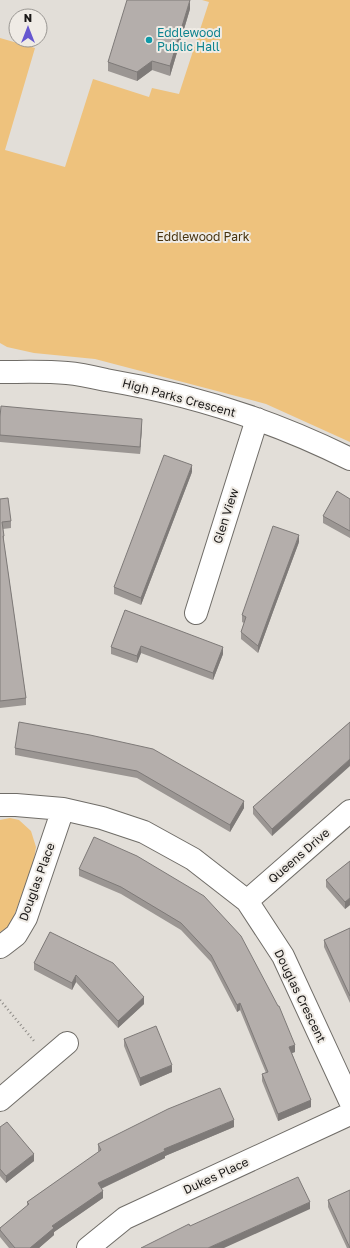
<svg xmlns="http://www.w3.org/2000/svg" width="350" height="1248" viewBox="0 0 350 1248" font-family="'Golos Text',sans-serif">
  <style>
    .green { fill: #eec27d }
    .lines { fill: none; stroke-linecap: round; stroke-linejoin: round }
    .street-casing { stroke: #706d68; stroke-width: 24 }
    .path { stroke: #8c8985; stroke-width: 2.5; stroke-dasharray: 1 3; stroke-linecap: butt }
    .street { stroke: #fff; stroke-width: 22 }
    .wall { fill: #9b9693 }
    .shaded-wall { fill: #7e7a78 }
    .building { fill: #b4aeab; stroke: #7e7a78 }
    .culture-dot { fill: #0f9aa8; stroke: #efebe5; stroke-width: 1.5 }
    .labels { text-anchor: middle; stroke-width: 4; stroke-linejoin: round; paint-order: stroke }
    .culture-label { font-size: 12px; fill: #0d838f; stroke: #efebe5; text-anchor: start }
    .park-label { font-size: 12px; fill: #46320e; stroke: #efebe5 }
    .street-label { font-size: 12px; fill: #1a1817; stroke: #efebe5 }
  </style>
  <rect width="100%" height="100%" fill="#e2ded8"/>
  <path class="green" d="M202,0H350V442L266,404L95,359L34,353L7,347L0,343V38L35,48L5,150L65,167L93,79L149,97L152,88L179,94L209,2Z
    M10,818L19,820L31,831L36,847L33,866L10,926L0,932V820Z"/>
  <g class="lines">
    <g class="street-casing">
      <path id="street" d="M0,372C22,372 45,371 67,373C80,374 93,377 106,380C190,394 274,421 350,459
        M196,613L257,419
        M0,805H16L63,809L102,818L144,832L193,859L247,901L283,956L350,1101
        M247,901L350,811
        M0,947L3,945L16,935L26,918L63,809
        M0,1100L67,1043
        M88,1248L125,1218L350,1114"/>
    </g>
    <path class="path" d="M0,1000L34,1041"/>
    <use href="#street" class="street"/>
  </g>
  <path class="wall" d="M190,9L170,76L152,70L137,81L108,71V62Z
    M0,417L142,426L140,454L0,442Z
    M192,472L141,605L114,594V587Z
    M0,499L11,521V528L3,529L4,536V543L26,698V705L0,708Z
    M350,499V538L323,523V516Z
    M299,542L274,609L258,653L241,639V632L244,623L242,622V615Z
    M125,610L223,654L213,680L141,653L137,663L111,654V647Z
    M350,722L272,836L253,814V807Z
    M15,748L153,749L244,808L230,832L137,778L15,755Z
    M137,856L295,1052L292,1053L311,1107L278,1121L262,1081V1074L266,1073L240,1010L237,1012L211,962L181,930L121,894L79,876V869Z
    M350,861V905L345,909L326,887V880Z
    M350,928V1003L324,947V940Z
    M50,932L144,1004L118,1028L76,982L72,990L34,970V963Z
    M124,1039L172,1072L140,1086L124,1046Z
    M0,1127L34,1161L6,1183L0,1176Z
    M234,1127L165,1156V1158L101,1189L103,1198L54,1232V1235L39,1248H9L0,1237V1228L27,1206V1202L99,1152L98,1151V1144Z
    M328,1200L350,1248H347L328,1207Z"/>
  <path class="shaded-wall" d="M190,0V9L170,76V66Z
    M152,61V70L137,81V72Z
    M142,419V426L140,454V447Z
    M192,465V472L141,605V598Z
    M299,535V542L274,609L258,653V646L274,602Z
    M141,646V653L137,663V656Z
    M223,647V654L213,680V673Z
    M350,759V766L272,836V829Z
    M244,801V808L230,832V825Z
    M350,898V905L345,909V902Z
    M76,975V982L72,990V983Z
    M144,997V1004L118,1028V1021Z
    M240,1003V1010L237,1012V1005Z
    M295,1045V1052L289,1054V1047Z
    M172,1065V1072L140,1086V1078Z
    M311,1100V1107L278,1121V1114Z
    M234,1120V1127L165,1156V1158L98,1190V1183L164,1149Z
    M34,1154V1161L6,1183V1176Z
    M103,1191V1198L54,1232V1235L39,1248H30L52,1226Z
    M310,1202V1209L224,1248H208Z"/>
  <path class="building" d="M127,0H190L170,66L152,61L137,72L108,62Z
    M1,406L142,419L140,447L0,435V417Z
    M164,455L192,465L141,598L114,587Z
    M337,491L350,499V531L323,516Z
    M8,498L11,521L2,522L4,536H3L26,698L0,701V499Z
    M273,526L299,535L274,602L258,646L241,632L246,617L242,615Z
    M125,610L223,647L213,673L141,646L137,656L111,647Z
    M19,722L90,735L153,749L244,801L230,825L137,771L15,748Z
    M350,722V759L272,829L253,807Z
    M94,837L137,856L204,896L241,936L278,1006H279L295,1045L289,1047L311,1100L278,1114L262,1074L268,1072L240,1003L237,1005L211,955L181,923L121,887L79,869Z
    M350,861V898L345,902L326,880Z
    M350,928V996L324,940Z
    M50,932L113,963L144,997L118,1021L76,975L72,983L34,963Z
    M156,1026L172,1065L140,1078L124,1039Z
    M220,1088L234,1120L164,1149L165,1151L98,1183L103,1191L52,1226L54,1228L30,1248H15L0,1230V1228L29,1204L27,1202L101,1150L98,1144L168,1109Z
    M7,1122L34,1154L6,1176L0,1169V1127Z
    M298,1177L310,1202L208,1248H141L189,1224L190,1226Z
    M350,1190V1248L328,1200Z"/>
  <circle class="culture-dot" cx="149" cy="40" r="4"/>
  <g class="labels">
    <g class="culture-label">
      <text x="157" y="37">Eddlewood<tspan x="157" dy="14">Public Hall</tspan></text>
    </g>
    <g class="park-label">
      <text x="203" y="241">Eddlewood Park</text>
    </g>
    <g class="street-label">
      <text transform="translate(179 398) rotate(15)" y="4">High Parks Crescent</text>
      <text transform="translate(226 516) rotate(-72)" y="4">Glen View</text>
      <text transform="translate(299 856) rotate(-41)" y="4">Queens Drive</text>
      <text transform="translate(37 882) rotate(-70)" y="4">Douglas Place</text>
      <text transform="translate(300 996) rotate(64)" y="4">Douglas Crescent</text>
      <text transform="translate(216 1176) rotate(-25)" y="4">Dukes Place</text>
    </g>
  </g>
  <g transform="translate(28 28)"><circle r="19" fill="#efebe5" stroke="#9a9793"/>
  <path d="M0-3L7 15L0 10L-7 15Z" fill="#6657d0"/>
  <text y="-6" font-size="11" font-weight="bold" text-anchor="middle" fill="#1a1817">N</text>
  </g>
</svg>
